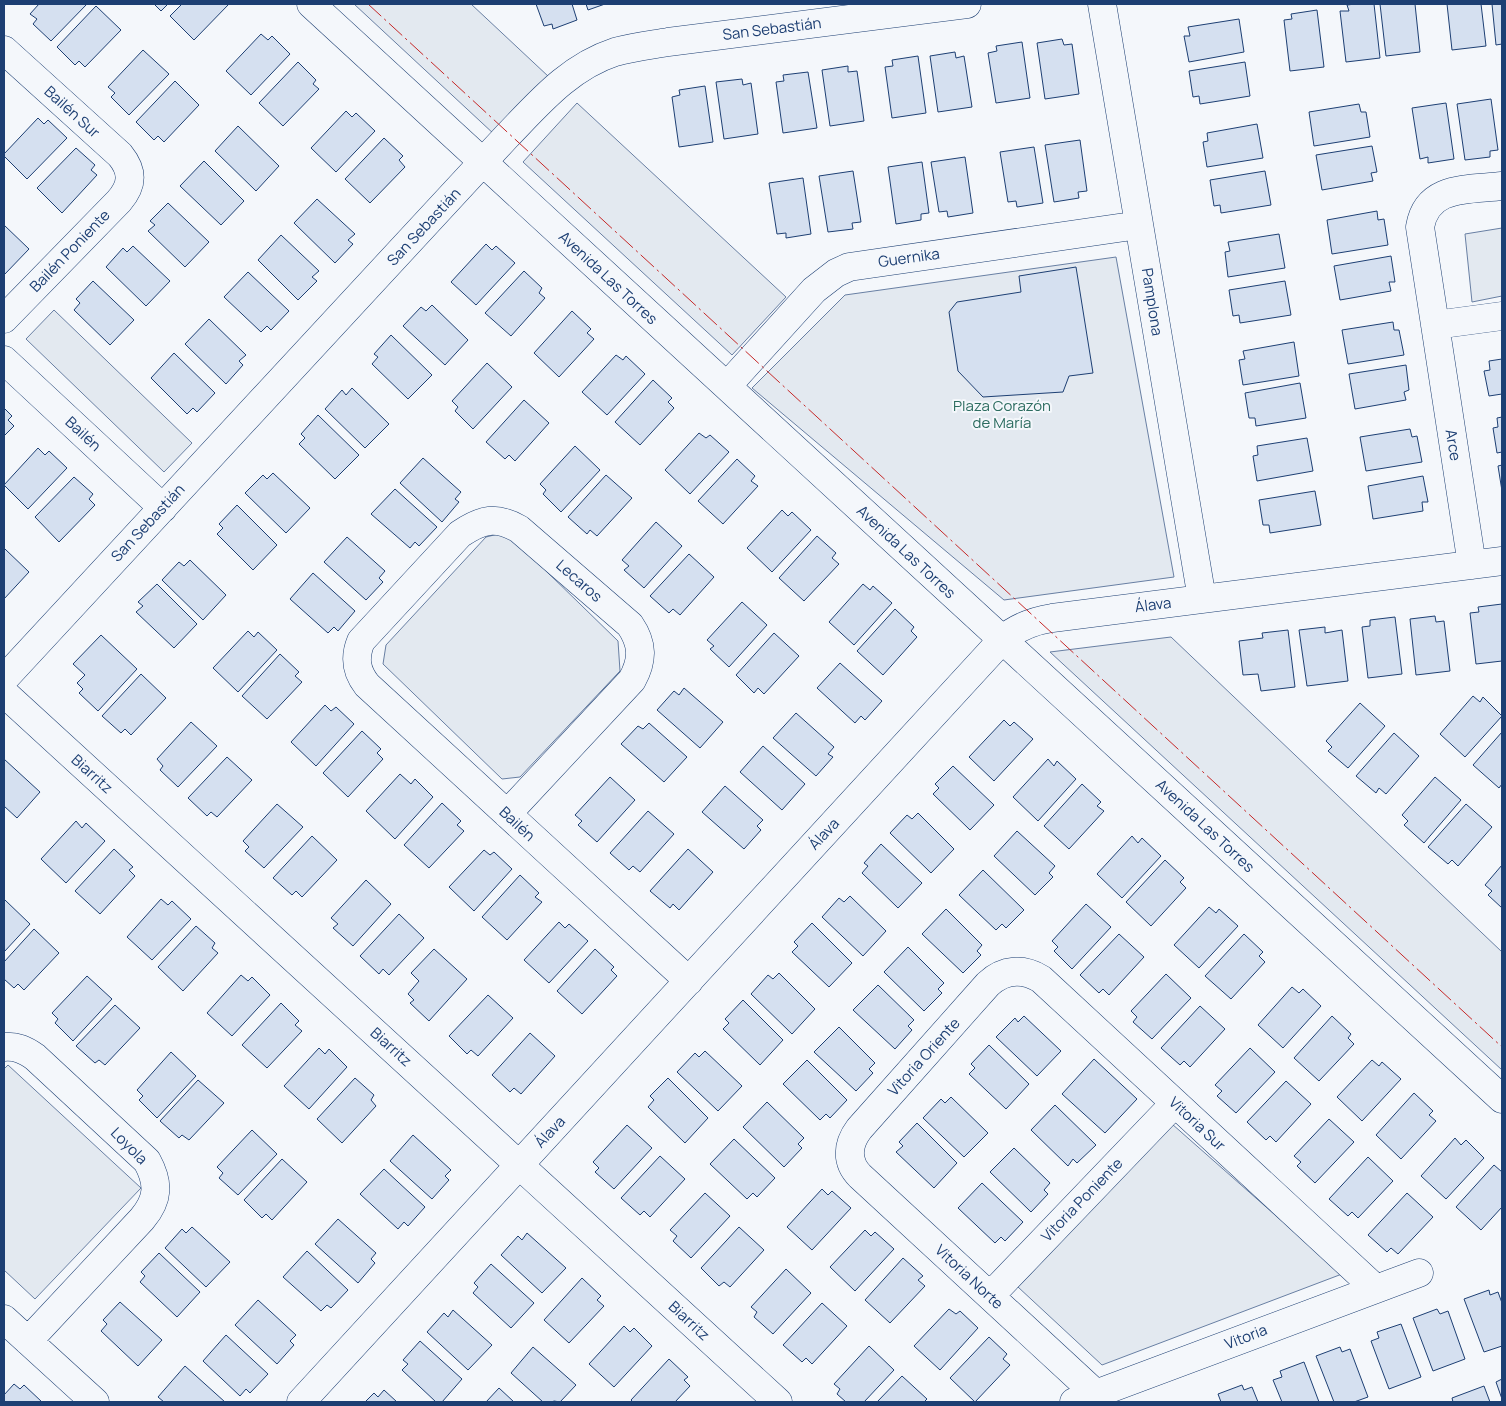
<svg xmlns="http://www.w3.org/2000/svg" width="1506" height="1406" viewBox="0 0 1506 1406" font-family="Manrope,sans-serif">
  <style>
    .green { fill: #e3e9f0; stroke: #687fa3 }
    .building { fill: #d5e0f0; stroke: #1d3f73 }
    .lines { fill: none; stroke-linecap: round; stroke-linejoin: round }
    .minor-casing { stroke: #1d3f73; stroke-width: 29 }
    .minor { stroke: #f4f7fb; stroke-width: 28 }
    .power { stroke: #c62828; stroke-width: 1; stroke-dasharray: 18 4 2.5 4; stroke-linecap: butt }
    .labels { text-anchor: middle; stroke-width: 4; stroke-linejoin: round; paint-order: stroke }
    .street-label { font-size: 15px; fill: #1d3f73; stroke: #f4f7fb }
    .park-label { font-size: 15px; fill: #2c6c60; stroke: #f4f7fb }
  </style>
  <rect width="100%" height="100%" fill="#f4f7fb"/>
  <path class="green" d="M354,4H471L549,77L495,135Z
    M577,103L786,297L732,355L523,162Z
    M1502,228V296L1472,302L1465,234Z
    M1116,257L1174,577L1004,600L752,388L845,295Z
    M54,310L192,443L164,472L26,339Z
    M506,532L618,641L620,671L520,777L502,779L383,664L386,645L486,537Z
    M1171,637L1502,952V1070L1050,652Z
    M8,1065L141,1188L35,1299L4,1270V1069Z
    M1172,1124L1342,1274L1102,1365L1018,1287Z"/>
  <path class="building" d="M39,4H87L51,41L33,24L37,19L30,14Z
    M154,4H168L161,11Z
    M182,4H229L194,40L170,16Z
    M536,4H572L577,20L553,29L552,24L544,26Z
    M586,4H605L588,10Z
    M1355,4H1374L1380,58L1346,62L1340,11H1349L1347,5Z
    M1380,4H1415L1420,52L1386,56Z
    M1447,4H1481L1486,46L1452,50Z
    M1492,4H1502V44L1496,45Z
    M96,6L121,30L85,67L79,61L75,65L57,47Z
    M1317,10L1324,67L1290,71L1284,20L1292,19L1291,14Z
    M1239,19L1244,52L1189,62L1184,36H1190L1188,27Z
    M261,34L268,40L272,36L290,54L251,95L226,71Z
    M1062,39L1064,45L1072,44L1079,94L1045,99L1037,43Z
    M1022,42L1030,98L996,103L988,53L997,51L996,46Z
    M143,50L169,74L129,115L111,97L115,93L108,87Z
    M955,52L956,58L964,56L972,107L938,112L930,56Z
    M918,56L926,113L892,118L885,67L893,66L892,60Z
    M298,62L316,80L313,84L319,89L283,126L259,103Z
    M1245,62L1250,96L1200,104L1199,96L1193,97L1189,71Z
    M848,66V72L857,71L864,121L830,126L822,70Z
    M808,72L817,128L783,133L776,82L784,81L783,75Z
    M742,79L743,85L751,83L758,134L724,139L716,82Z
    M175,81L199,105L164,142L158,136L154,140L136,122Z
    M705,86L713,142L679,147L672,97L680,95L679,90Z
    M1491,99L1498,150L1490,151V157L1465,160L1457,104Z
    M1446,103L1454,159L1428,163V157L1420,159L1412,108Z
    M1359,104L1361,112H1366L1370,137L1314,146L1309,112Z
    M346,111L352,117L356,113L375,131L336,172L311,148Z
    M38,118L44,124L48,120L67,138L27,179L4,156V154Z
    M1257,124L1263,158L1207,167L1203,142L1208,141L1207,133Z
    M238,126L279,166L256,191L215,151Z
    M384,138L403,156L399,160L405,167L370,203L345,179Z
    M1080,140L1087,191L1078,192L1079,198L1054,202L1045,145Z
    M1372,146L1377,172L1371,173L1373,181L1322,190L1316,155Z
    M1034,147L1043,203L1017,207L1016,201L1008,202L1000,152Z
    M76,148L95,165L91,170L97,175L62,213L37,188Z
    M965,157L973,213L948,217L947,211L939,212L931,162Z
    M204,161L244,201L221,225L180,186Z
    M922,162L929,213L921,214V220L896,224L888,167Z
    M853,171L861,222L852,223L853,229L828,232L819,176Z
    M1265,171L1271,205L1221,213L1220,205L1214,206L1210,180Z
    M803,178L811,234L786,238V233L777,234L769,183Z
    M317,199L355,234L348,240L353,244L335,263L294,223Z
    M168,203L209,242L185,267L148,231L155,225L150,221Z
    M1377,211L1378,220L1384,219L1388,245L1332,254L1327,220Z
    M4,225L29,249L4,275Z
    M1279,234L1285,268L1228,277L1225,252L1230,251L1228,242Z
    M281,235L319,271L312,277L317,281L298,300L258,260Z
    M486,244L492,250L496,246L515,263L476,305L451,282Z
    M133,246L170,281L146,306L106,267L123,248L127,252Z
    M1391,256L1395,282H1389L1391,291L1340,300L1334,266Z
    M1076,267L1093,373L1069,376L1063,392L983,397L958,371L949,312L957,302L1021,292L1019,276Z
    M524,271L542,288L539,293L545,298L511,336L485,313Z
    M248,272L289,311L271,330L267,326L261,332L224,297Z
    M93,281L134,320L110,345L74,310L80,303L76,299Z
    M1285,281L1291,315L1240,323L1239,315L1233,316L1229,290Z
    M432,305L468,340L445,365L403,326L421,307L426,311Z
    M572,311L591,329L587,333L594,339L559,377L534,353Z
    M209,319L246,355L239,361L243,365L226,384L185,344Z
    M1393,322L1394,330H1399L1404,355L1348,364L1342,330Z
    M391,335L432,375L408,399L372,364L378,357L374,354Z
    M1294,342L1299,376L1243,385L1239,360L1245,359L1243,351Z
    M174,353L215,393L197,412L193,408L187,414L151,378Z
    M616,355L623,360L626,356L645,374L607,415L582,392Z
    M1502,359V394L1489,396L1484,371L1490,370L1489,361Z
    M487,363L512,387L473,429L455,411L458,407L452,401Z
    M1406,365L1409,390L1404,392L1406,400L1355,409L1349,374Z
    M653,380L672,398L668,402L674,408L640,445L615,422Z
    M1300,383L1306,418L1256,426L1255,418H1249L1245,393Z
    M352,388L389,424L365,448L325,409L342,390L346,395Z
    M524,400L549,423L515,461L509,455L505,459L486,442Z
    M4,408L12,416L8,420L14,426L4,436Z
    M318,415L359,455L335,479L299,444L305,438L301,434Z
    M1502,417V452L1497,453L1493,428L1498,427L1497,418Z
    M1410,429L1412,437L1417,436L1422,462L1366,471L1360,437Z
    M699,433L706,438L710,435L729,452L690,494L665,470Z
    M1307,438L1313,471L1257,481L1253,456L1258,455L1257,446Z
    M575,446L600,470L561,512L543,494L546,490L540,484Z
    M38,448L45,455L49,451L67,468L28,509L4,485Z
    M423,458L461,492L455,499L459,502L442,522L400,483Z
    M737,459L755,476L751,481L758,486L723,524L698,501Z
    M1502,465V491L1498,466Z
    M273,473L310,508L286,533L245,493L263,475L267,479Z
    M606,475L632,498L597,536L590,530L587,534L568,517Z
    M1423,476L1428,502H1422L1423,511L1373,519L1368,486Z
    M74,477L93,494L89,499L95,505L59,542L35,517Z
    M395,489L437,527L419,546L415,542L410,548L371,514Z
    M1315,491L1321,525L1270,533L1269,525H1263L1259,500Z
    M237,505L277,545L253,570L217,534L223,528L219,524Z
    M782,510L788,516L792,512L811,530L772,572L747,548Z
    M656,522L682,546L644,588L624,570L629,566L622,560Z
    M817,536L836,553L832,558L839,564L804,601L779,578Z
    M347,537L385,571L379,578L383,582L366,600L324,562Z
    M5,549L29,572L4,599V550Z
    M689,554L714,577L680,615L673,609L669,613L650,596Z
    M190,560L226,595L203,620L162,580L179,562L184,566Z
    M313,573L355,611L338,631L334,627L328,633L290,599Z
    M157,584L197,624L174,648L136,612L143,606L138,602Z
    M863,584L870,590L873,586L892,603L854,645L829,622Z
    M742,602L767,625L729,667L710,649L714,646L707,640Z
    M1502,604V661L1476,664L1470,613L1479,612L1478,607Z
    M895,609L914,627L911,631L917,637L883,675L857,651Z
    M1435,616L1436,622L1444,621L1450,671L1416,675L1410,619Z
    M1395,617L1402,674L1368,678L1362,627L1370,626V620Z
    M1325,627V633L1342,630L1348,681L1307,686L1299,630Z
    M1288,630L1295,687L1261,691L1258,674L1243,675L1239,641L1263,638L1262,633Z
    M248,631L254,637L258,632L277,650L238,692L213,668Z
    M774,633L799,656L764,694L758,688L754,693L736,675Z
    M101,635L137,669L98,711L79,693L83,689L77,683L85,675L73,664Z
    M280,654L299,672L295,676L302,682L267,719L242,696Z
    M840,663L882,701L865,720L861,716L855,723L817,688Z
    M141,674L166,698L131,735L125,729L121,733L102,716Z
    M684,688L723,722L700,748L657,710L674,691L679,695Z
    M1473,696L1480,702L1483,697L1502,716L1465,757L1440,734Z
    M1360,703L1385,726L1348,768L1328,751L1332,747L1326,741Z
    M325,705L331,711L336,707L354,724L316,766L291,742Z
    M796,713L834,747L828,754L833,757L816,776L773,738Z
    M1004,720L1010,726L1014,722L1033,739L994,781L969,757Z
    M191,722L217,746L178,787L160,770L163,766L157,759Z
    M649,723L687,757L664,782L621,744L638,726L643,729Z
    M362,731L381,749L377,753L383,759L348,797L323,773Z
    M1502,732V784L1499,788L1473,765Z
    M1394,733L1419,756L1386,794L1379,788L1376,793L1356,776Z
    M763,746L805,784L782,810L740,772Z
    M227,757L252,780L217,817L211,812L207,816L188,798Z
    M4,759L40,792L17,818L4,806Z
    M1048,759L1054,766L1057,761L1076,779L1038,821L1013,797Z
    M953,766L994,805L970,830L933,794L939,788L935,784Z
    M400,774L411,784L415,779L433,797L395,839L366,811Z
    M610,777L635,800L597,842L578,825L582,821L575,815Z
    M1435,777L1461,800L1424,843L1404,825L1408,821L1402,815Z
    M1082,784L1101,802L1097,806L1104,811L1069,849L1044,826Z
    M725,786L763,820L757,826L761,830L744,849L702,812Z
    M442,803L461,821L457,825L464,831L429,868L404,845Z
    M277,804L303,827L264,868L245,851L249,847L243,841Z
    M1466,804L1492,827L1458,866L1452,860L1448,864L1428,847Z
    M648,811L674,834L640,872L633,866L629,870L610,853Z
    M918,813L954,849L931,873L890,833L907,815L912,819Z
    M76,821L82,828L86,823L105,841L66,883L41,859Z
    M1017,831L1055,866L1049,873L1053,877L1035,895L994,856Z
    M312,836L337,860L302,897L296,891L292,895L273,878Z
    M1132,836L1138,843L1142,838L1161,856L1122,898L1097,874Z
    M881,844L922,883L898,908L862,873L868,866L864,863Z
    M114,849L133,867L129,870L135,876L100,914L75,891Z
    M688,849L713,872L679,910L673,904L670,908L650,891Z
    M484,850L490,855L494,852L512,869L474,911L449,887Z
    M1165,860L1184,878L1180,882L1186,888L1151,926L1126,902Z
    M1502,865V908L1488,895L1492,891L1485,885Z
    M983,870L1024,910L1006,928L1002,924L996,930L959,895Z
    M520,875L539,893L535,897L542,902L507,940L482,917Z
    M366,880L391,904L353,946L333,928L338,924L331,918Z
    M850,896L886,931L863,956L822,917L839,898L844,902Z
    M161,899L168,905L172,901L191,919L152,960L127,937Z
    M5,900L30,924L4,952V902Z
    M1086,904L1111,927L1072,969L1054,951L1058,947L1052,941Z
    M1209,907L1216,913L1219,909L1238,926L1199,968L1174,945Z
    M946,909L982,945L977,951L981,955L963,973L922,934Z
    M399,914L424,938L389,975L383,969L379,974L360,956Z
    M559,922L565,928L569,924L588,941L549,983L524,960Z
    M812,923L852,963L829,987L792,952L798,946L794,942Z
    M196,926L215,943L212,948L218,953L183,991L158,967Z
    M34,929L59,953L24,990L18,984L14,988L4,979V962Z
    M1119,934L1144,957L1109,995L1103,989L1099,993L1080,975Z
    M1244,934L1263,952L1259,956L1265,962L1231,999L1205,976Z
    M908,947L944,983L938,989L942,993L924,1011L884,972Z
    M434,949L467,979L429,1021L410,1003L414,1000L408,994L419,981L411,973Z
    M595,949L614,967L611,970L617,976L582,1014L557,991Z
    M779,973L815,1009L792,1034L751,994L768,975L773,979Z
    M1166,974L1191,998L1152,1039L1133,1022L1137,1017L1131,1011Z
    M241,975L248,981L252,977L270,995L232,1036L207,1013Z
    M87,976L112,999L73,1041L55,1023L58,1019L52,1013Z
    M878,985L914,1020L908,1026L912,1030L895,1049L853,1010Z
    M1292,987L1299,993L1303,989L1321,1006L1283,1048L1258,1025Z
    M488,995L513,1018L478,1056L471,1050L467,1054L449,1036Z
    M743,1000L783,1040L760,1065L723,1029L729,1023L725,1019Z
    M281,1003L299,1021L295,1025L302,1031L267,1068L242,1045Z
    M115,1005L140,1028L105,1065L99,1060L95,1063L76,1046Z
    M1200,1006L1225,1029L1190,1067L1184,1061L1180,1065L1161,1048Z
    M1024,1016L1061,1051L1037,1076L996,1037L1015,1018L1018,1022Z
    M1332,1016L1351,1034L1348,1038L1354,1044L1319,1081L1294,1058Z
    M839,1027L875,1063L869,1069L873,1073L856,1091L814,1052Z
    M530,1033L555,1056L521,1094L514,1088L510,1092L492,1075Z
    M989,1045L1029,1084L1006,1109L969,1074L975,1068L971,1064Z
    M319,1048L325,1054L329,1049L347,1067L309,1109L284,1086Z
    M1250,1048L1275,1072L1236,1113L1217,1096L1222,1091L1215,1085Z
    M705,1051L742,1086L718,1111L677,1072L695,1053L699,1057Z
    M171,1052L196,1076L157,1118L139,1100L143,1096L137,1090Z
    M1094,1059L1137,1099L1105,1133L1062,1094Z
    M807,1060L847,1100L830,1118L826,1114L820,1120L783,1084Z
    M1372,1060L1379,1066L1382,1062L1401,1079L1362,1121L1337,1097Z
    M355,1078L374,1095L371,1100L376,1106L342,1143L317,1119Z
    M668,1078L708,1118L685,1143L648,1107L654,1100L650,1096Z
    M198,1080L224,1103L189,1140L182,1135L179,1138L160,1121Z
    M1286,1081L1311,1104L1276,1142L1270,1136L1266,1140L1247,1122Z
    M1414,1093L1433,1111L1429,1115L1436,1121L1401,1159L1376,1135Z
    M951,1097L988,1133L964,1157L923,1118L941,1099L945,1103Z
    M767,1102L804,1138L798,1144L802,1148L784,1167L743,1127Z
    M1055,1105L1096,1145L1077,1163L1073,1159L1068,1166L1031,1130Z
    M1329,1119L1354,1142L1315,1183L1297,1166L1301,1162L1294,1156Z
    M917,1123L957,1163L934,1188L896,1152L903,1146L899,1142Z
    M627,1125L652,1148L614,1189L595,1172L599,1168L593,1162Z
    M252,1130L277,1154L238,1195L219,1178L223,1173L217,1167Z
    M413,1135L451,1170L445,1176L449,1180L432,1199L390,1161Z
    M1455,1138L1461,1145L1466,1140L1484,1158L1446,1199L1421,1176Z
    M734,1139L775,1178L757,1197L753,1193L747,1199L710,1164Z
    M1014,1148L1050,1183L1044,1190L1048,1194L1031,1212L990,1172Z
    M660,1156L685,1179L650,1217L644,1211L640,1215L621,1198Z
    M1368,1157L1393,1181L1358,1218L1352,1212L1348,1216L1329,1199Z
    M282,1159L307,1182L272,1220L266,1214L262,1218L244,1200Z
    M1494,1165L1502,1172V1207L1481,1230L1456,1207Z
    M384,1169L425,1207L408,1226L404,1222L398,1229L360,1194Z
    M982,1183L1023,1222L1005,1241L1001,1237L995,1243L958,1208Z
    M822,1189L828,1195L832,1191L851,1208L812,1250L787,1227Z
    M705,1193L730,1216L691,1258L673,1241L677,1236L670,1230Z
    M1407,1193L1433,1217L1398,1254L1391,1248L1387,1252L1368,1235Z
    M338,1219L376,1253L371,1259L375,1263L358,1283L315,1244Z
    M192,1227L230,1262L206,1287L165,1248L182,1229L186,1233Z
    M739,1227L764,1250L730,1287L724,1282L719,1286L701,1268Z
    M865,1230L871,1236L875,1232L894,1249L855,1291L830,1267Z
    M527,1233L566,1268L542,1293L501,1255L518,1236L522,1240Z
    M307,1251L348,1290L331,1308L327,1305L321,1311L283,1277Z
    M159,1253L200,1292L177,1317L140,1282L145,1276L141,1272Z
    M903,1258L923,1276L918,1280L925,1286L890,1323L865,1300Z
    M491,1264L534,1303L511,1328L473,1293L478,1287L474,1283Z
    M786,1269L811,1293L773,1334L754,1317L757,1312L751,1307Z
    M582,1278L601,1296L597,1300L604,1306L569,1343L544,1320Z
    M1489,1290L1490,1295L1498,1292L1502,1303V1346L1484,1352L1464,1299Z
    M258,1300L296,1335L290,1341L294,1345L277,1364L235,1325Z
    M120,1302L162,1340L138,1366L101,1331L107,1324L103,1320Z
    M822,1303L847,1326L812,1364L806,1358L802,1362L783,1345Z
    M949,1309L956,1314L960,1311L978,1328L940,1370L914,1346Z
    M1437,1309L1440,1314L1448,1311L1465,1359L1433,1371L1413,1318Z
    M453,1310L492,1345L468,1370L427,1332L444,1313L448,1317Z
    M1401,1324L1421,1377L1389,1389L1371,1341L1379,1338L1377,1332Z
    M624,1326L630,1332L634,1328L652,1346L614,1387L589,1364Z
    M226,1335L268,1374L250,1393L246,1389L240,1396L203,1361Z
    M989,1337L1007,1354L1003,1359L1010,1365L975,1402L950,1378Z
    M420,1341L462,1379L442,1402H436L402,1370L408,1364L403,1360Z
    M869,1346L894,1370L864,1402H846L837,1394L840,1389L834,1384Z
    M533,1347L576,1385L560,1402L554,1401L552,1402H543L511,1373Z
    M1340,1347L1342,1352L1350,1349L1368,1397L1354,1402H1334L1316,1356Z
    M669,1359L688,1377L684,1380L690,1386L675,1402H633L631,1400Z
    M1304,1362L1319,1402H1282L1273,1380L1282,1377L1280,1371Z
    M185,1366L225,1402H164L158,1397Z
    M902,1376L927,1399L924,1402H877Z
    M1502,1379V1399L1496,1382Z
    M14,1384L20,1389L24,1385L42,1402H4V1395Z
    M1242,1385L1244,1390L1252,1387L1258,1402H1221L1218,1394Z
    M1484,1386L1490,1402H1453L1452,1398Z
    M499,1388L514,1402H486Z
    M384,1390L397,1402H365L374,1393L378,1397Z"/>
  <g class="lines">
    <g class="minor-casing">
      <path id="minor" d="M311,4L1502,1099
        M1102,4L1202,599
        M4,50L120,155C133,171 133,185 119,201L4,319
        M1435,325L1502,316
        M4,360L163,508
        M727,386L814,290L836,273L849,267L1139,225
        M1472,565L1420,227C1427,185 1468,190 1502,186
        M4,679L507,136C539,103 569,67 615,52C632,47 650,45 668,42L967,4
        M4,693L778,1402
        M507,814L632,680C643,660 643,644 630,625L519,529C496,516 482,519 460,534L361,641C354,658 356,671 367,685L689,981
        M4,1047C17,1046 25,1050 35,1057L147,1161C159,1183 159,1199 142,1219L28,1341
        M990,1296L1175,1103
        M4,1319L95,1402
        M1096,1394L860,1176C846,1162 847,1145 859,1129L988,984C1004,969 1023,968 1041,979L1376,1289
        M301,1402L1002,640C1017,627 1033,621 1052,618L1502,561
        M1074,1402L1419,1273"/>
    </g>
    <use href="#minor" class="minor"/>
    <path class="power" d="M368,4L1502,1047"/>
  </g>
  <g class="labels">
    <g class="street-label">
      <text transform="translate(772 29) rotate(-7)" y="5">San Sebastián</text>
      <text transform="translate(72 112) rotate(42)" y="5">Bailén Sur</text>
      <text transform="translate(424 227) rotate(-47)" y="5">San Sebastián</text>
      <text transform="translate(70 251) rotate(-46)" y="5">Bailén Poniente</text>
      <text transform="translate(909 258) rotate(-8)" y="5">Guernika</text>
      <text transform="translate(608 278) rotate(43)" y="5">Avenida Las Torres</text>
      <text transform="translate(1152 302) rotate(81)" y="5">Pamplona</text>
      <text transform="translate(83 434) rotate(43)" y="5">Bailén</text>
      <text transform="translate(1453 445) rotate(81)" y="5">Arce</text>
      <text transform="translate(148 523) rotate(-47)" y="5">San Sebastián</text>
      <text transform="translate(906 552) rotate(43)" y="5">Avenida Las Torres</text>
      <text transform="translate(579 581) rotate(41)" y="5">Lecaros</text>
      <text transform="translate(1153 605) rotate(-7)" y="5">Álava</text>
      <text transform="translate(92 774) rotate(42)" y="5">Biarritz</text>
      <text transform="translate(517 824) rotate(43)" y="5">Bailén</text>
      <text transform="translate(1205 826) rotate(43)" y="5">Avenida Las Torres</text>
      <text transform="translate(824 834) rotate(-47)" y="5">Álava</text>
      <text transform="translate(391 1047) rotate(42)" y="5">Biarritz</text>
      <text transform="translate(924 1057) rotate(-48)" y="5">Vitoria Oriente</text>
      <text transform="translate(1197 1124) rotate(43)" y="5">Vitoria Sur</text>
      <text transform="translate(550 1132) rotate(-47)" y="5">Álava</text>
      <text transform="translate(129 1146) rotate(45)" y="5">Loyola</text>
      <text transform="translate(1082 1200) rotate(-46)" y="5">Vitoria Poniente</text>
      <text transform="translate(969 1277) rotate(43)" y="5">Vitoria Norte</text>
      <text transform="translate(689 1321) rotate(43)" y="5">Biarritz</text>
      <text transform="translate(1246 1337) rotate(-21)" y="5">Vitoria</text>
    </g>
    <g class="park-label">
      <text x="1002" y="411">Plaza Corazón<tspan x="1002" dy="17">de María</tspan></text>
    </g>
  </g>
  <rect width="1506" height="1406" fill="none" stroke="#1d3f73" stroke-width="10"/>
</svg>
